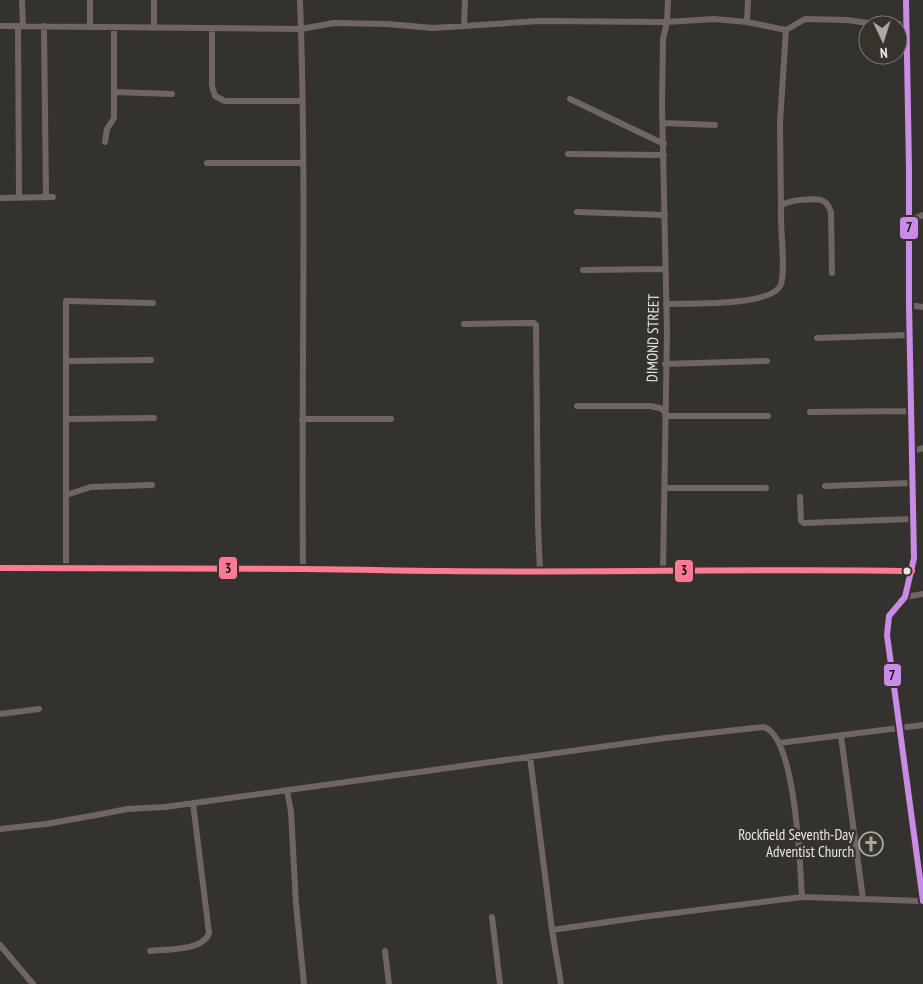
<svg xmlns="http://www.w3.org/2000/svg" width="923" height="984" viewBox="0 0 923 984" font-family="'PT Sans Narrow',sans-serif">
  <style>
    .lines { fill: none; stroke-linecap: round; stroke-linejoin: round }
    .minor { stroke: #706564; stroke-width: 6 }
    .bus-1-casing { stroke: #36332c; stroke-width: 10 }
    .bus-2-casing { stroke: #36332c; stroke-width: 10 }
    .bus-1 { stroke: #ca8be6; stroke-width: 6 }
    .bus-2 { stroke: #fe7a93; stroke-width: 6 }
    .bus-dot { fill: #e9e7e2; stroke: #36332c; stroke-width: 2 }
    .labels { text-anchor: middle; stroke-width: 5; stroke-linejoin: round; paint-order: stroke }
    .street-label { font-size: 15px; fill: #e9e7e2; stroke: #36332c }
    .poi-label { font-size: 15px; fill: #e9e7e2; stroke: #36332c; text-anchor: end }
    .line-badge { stroke: #36332c; stroke-width: 2 }
    .pale-badge-label { font-size: 14px; text-anchor: middle; font-weight: bold; fill: #111 }
  </style>
  <rect width="100%" height="100%" fill="#34322e"/>
  <g class="lines">
    <path class="minor" d="M22,0L23,26
      M90,0V26
      M154,0V27
      M300,0C307,189 301,379 303,569
      M906,0L909,168V305L914,558L905,597L889,616L887,635L923,901
      M747,22L748,0
      M0,26L301,29L334,23L387,24L433,28L539,21L667,22L714,19L747,22L786,30L780,122L781,210
      M18,26L19,197
      M44,26L46,197
      M464,26L465,0
      M212,28V86L215,96L225,101H302
      M786,30L805,19L847,20L882,25L906,24
      M114,92L172,94
      M570,99L664,144
      M663,123L715,125
      M105,142L107,129L114,118V27
      M568,154L664,155
      M207,163H303
      M0,198L53,197
      M577,212L665,215
      M910,220L923,215
      M583,270L665,269
      M666,304C688,303 774,307 781,284C786,267 780,230 781,210L782,205C789,200 813,198 821,200C827,202 829,207 831,212L832,273
      M909,305L923,307
      M464,324L534,323L536,325L538,526L540,571
      M817,338L910,335
      M66,361L151,360
      M665,364L767,361
      M577,406H650L660,408L665,412
      M810,412L911,411
      M665,416H768
      M66,419L154,418
      M302,419H391
      M913,451L923,448
      M825,486L912,483
      M664,488H766
      M66,495L91,487L152,485
      M800,497L801,521L804,523L912,519
      M0,568C101,568 202,568 303,569C350,569 397,571 445,571C600,573 756,568 912,571
      M66,568V301L153,303
      M663,571L667,331L662,105L663,39L667,22L668,0
      M905,597L923,594
      M0,714L39,709
      M841,736L863,899
      M779,743L923,725
      M530,757L552,930L561,984
      M287,790L291,812L296,904L304,984
      M0,829L46,824L102,814L127,809L165,807L665,738L763,727C796,734 800,867 802,897
      M492,917L500,984
      M552,930L642,917L802,897L922,901
      M0,945L33,984
      M150,951C165,949 204,951 209,933L193,803
      M385,951L389,984"/>
    <g class="bus-1-casing">
      <path id="bus-1" d="M906,0L909,168V305L914,558L905,597L889,616L887,635L923,901"/>
    </g>
    <g class="bus-2-casing">
      <path id="bus-2" d="M0,568C101,568 202,568 303,569C350,569 397,571 445,571C600,573 756,568 912,571"/>
    </g>
    <use href="#bus-1" class="bus-1"/>
    <use href="#bus-2" class="bus-2"/>
  </g>
  <defs>
    <g id="church-ring" transform="scale(1.25)"><circle r="9.5" fill="#36332c" stroke="#aaa8a3" stroke-width="1.5"/><path d="M-1.2-6h2.4v3.5h3.3v2.4h-3.3V6h-2.4V-.1h-3.3v-2.4h3.3Z" fill="#aaa8a3"/></g>
  </defs>
  <g fill-rule="evenodd">
    <use href="#church-ring" x="871" y="844"/>
  </g>
  <circle class="bus-dot" cx="907" cy="571" r="4.5"/>
  <g class="labels">
    <g class="street-label">
      <text transform="translate(653 338) rotate(-89)" y="5">DIMOND STREET</text>
    </g>
    <g class="poi-label">
      <text x="854" y="840">Rockfield Seventh-Day<tspan x="854" dy="17">Adventist Church</tspan></text>
    </g>
  </g>
  <g class="line-badge">
    <rect x="899" y="216" width="20" height="24" rx="5" fill="#ca8be6"/>
    <rect x="218" y="556" width="20" height="24" rx="5" fill="#fe7a93"/>
    <rect x="674" y="559" width="20" height="24" rx="5" fill="#fe7a93"/>
    <rect x="883" y="663" width="19" height="24" rx="5" fill="#ca8be6"/>
  </g>
  <g class="pale-badge-label">
    <text x="909" y="232">7</text>
    <text x="228" y="573">3</text>
    <text x="684" y="575">3</text>
    <text x="892" y="680">7</text>
  </g>
  <g transform="translate(883 40) rotate(176)"><circle r="24" fill="#36332c" stroke="#7e7b75"/>
  <path d="M0-4L9 19L0 12L-9 19Z" fill="#aaa8a3"/>
  <text y="-8" font-size="14" font-weight="bold" text-anchor="middle" fill="#e9e7e2">N</text>
  </g>
</svg>
